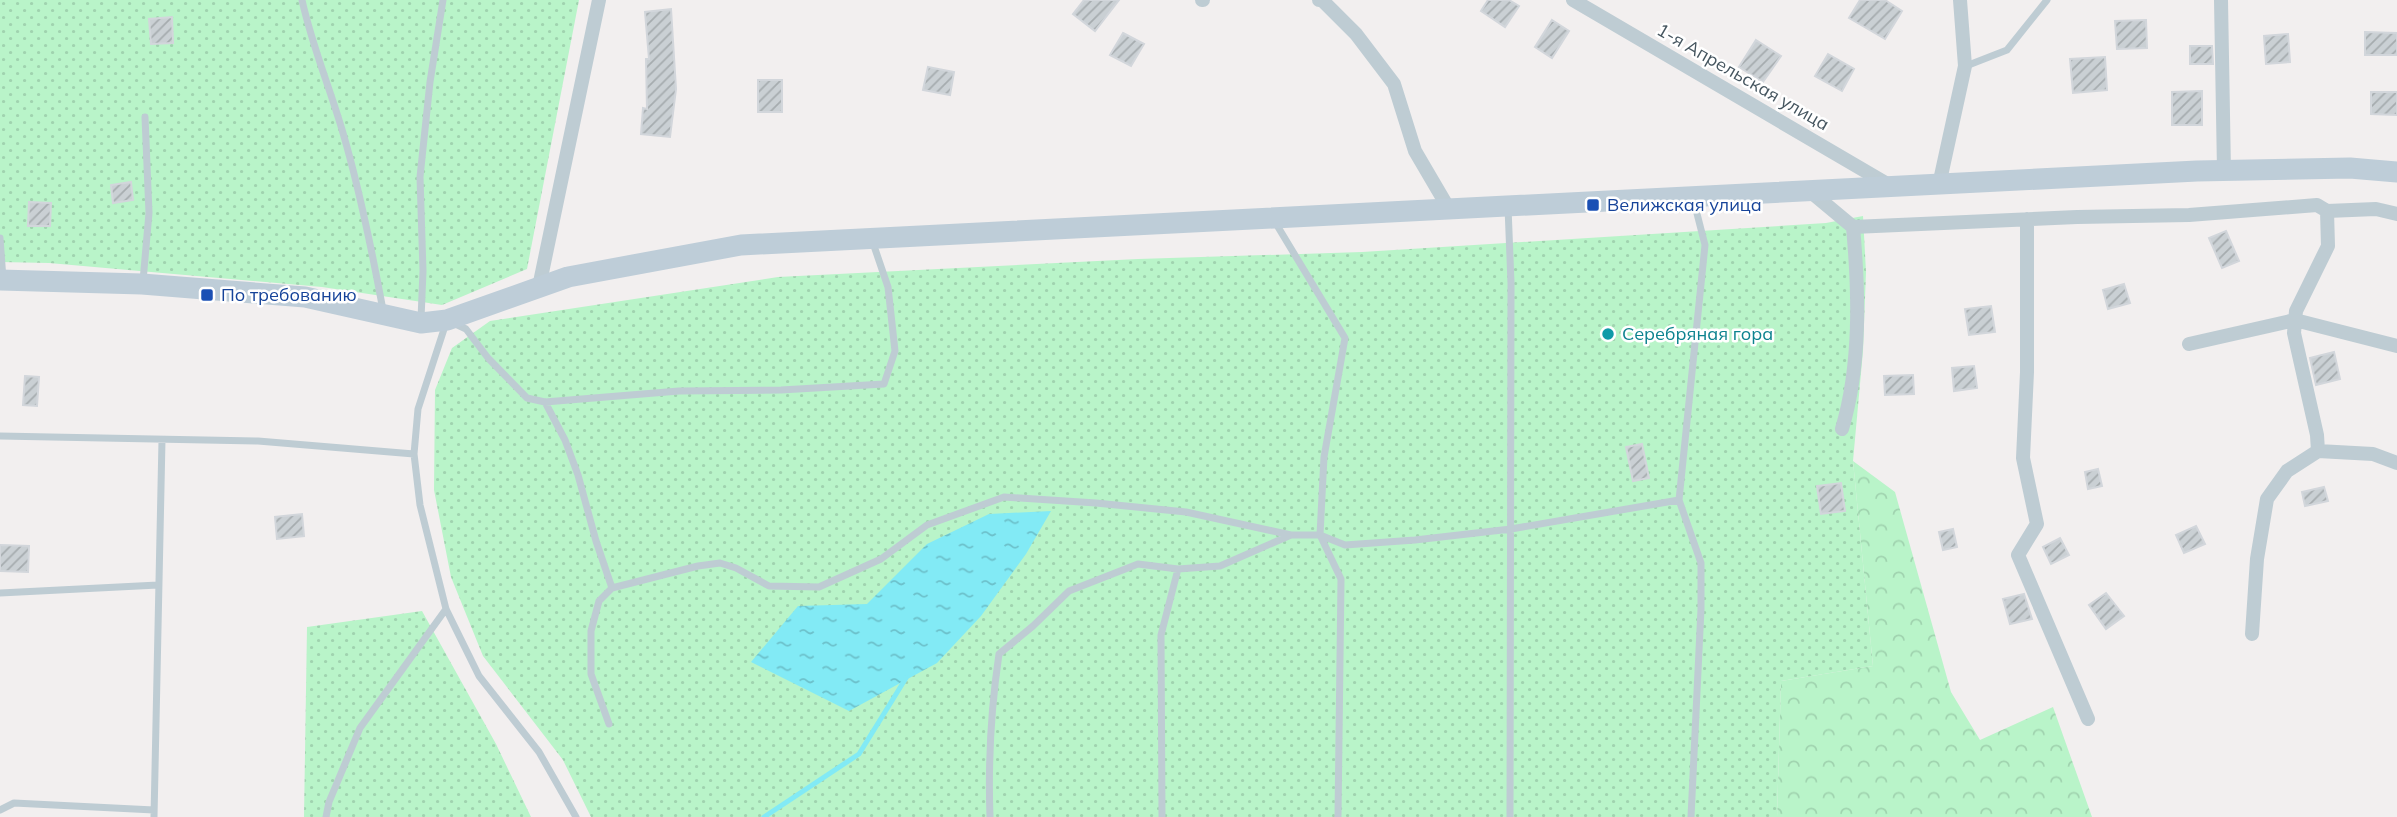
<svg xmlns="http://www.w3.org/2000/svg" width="2397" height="817" viewBox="0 0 2397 817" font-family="Mulish,sans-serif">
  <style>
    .forest { fill: url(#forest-crowns) }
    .garden { fill: url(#garden-dots) }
    .water { fill: url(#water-ripples) }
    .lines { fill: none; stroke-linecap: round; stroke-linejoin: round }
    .stream { stroke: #82eaf5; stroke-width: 5 }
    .building { fill: url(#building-hatch); stroke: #d2d6db; stroke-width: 2 }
    .lane { stroke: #beccd3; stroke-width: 7 }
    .street { stroke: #beccd3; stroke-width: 14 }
    .secondary { stroke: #becdd8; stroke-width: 21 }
    .transit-dot { fill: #1a4fb4; stroke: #fff; stroke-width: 2.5 }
    .culture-dot { fill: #0f9aa8; stroke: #fff; stroke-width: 2.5 }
    .labels { text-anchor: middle; stroke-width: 5; stroke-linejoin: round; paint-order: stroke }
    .street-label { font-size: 18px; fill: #45555f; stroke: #fff }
    .transit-label { font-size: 18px; fill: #164399; stroke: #fff; text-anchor: start }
    .culture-label { font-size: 18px; fill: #0d838f; stroke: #fff; text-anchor: start }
  </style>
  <defs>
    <pattern id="forest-crowns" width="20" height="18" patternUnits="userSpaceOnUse" patternTransform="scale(1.75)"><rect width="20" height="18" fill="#b9f4c9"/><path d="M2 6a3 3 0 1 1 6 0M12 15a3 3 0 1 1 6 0" fill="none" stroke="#a0d3af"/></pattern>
    <pattern id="garden-dots" width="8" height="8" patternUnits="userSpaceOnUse" patternTransform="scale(1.75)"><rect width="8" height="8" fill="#b9f4c9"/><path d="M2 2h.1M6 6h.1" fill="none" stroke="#a0d3af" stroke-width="1.8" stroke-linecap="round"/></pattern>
    <pattern id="water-ripples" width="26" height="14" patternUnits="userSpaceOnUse" patternTransform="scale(1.75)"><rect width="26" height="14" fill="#82eaf5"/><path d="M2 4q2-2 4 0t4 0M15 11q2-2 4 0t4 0" fill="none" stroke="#6cc0ca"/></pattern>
    <pattern id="building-hatch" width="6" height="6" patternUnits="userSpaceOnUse" patternTransform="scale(1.75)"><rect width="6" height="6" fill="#cad0d4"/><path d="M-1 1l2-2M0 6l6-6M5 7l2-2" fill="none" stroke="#a6acaf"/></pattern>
  </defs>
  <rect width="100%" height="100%" fill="#f2efef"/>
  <path class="forest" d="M1853,461L1895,492L1951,692L1980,740L2053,707L2092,817H1777L1781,681L1873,666Z"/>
  <path class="garden" d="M0,0H579L527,269L442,305L322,287L49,263L0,262Z
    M1863,216L1866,272L1863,351L1853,461L1873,666L1781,681L1777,817H591L563,760L483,656L451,577L434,490L435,390L452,348L490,321L778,277L1138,259L1362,252L1826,223Z
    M422,611L496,744L531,817H304L307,627Z"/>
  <path class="water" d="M1051,511L1026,554L981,616L937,663L849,711L751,662L798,606L867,604L927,544L989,514Z"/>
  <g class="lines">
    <path class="stream" d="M764,817L859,754L906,678"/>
  </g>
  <path class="building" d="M1084,0H1119L1095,31L1073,14Z
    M1488,0H1509L1519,6L1505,27L1481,11Z
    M1860,0H1885L1902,11L1885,39L1849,18Z
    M671,9L676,89L670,137L641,134L643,108L647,109L646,59H649L645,12Z
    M172,17L173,43L151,44L149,19Z
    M1552,20L1569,31L1552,58L1535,47Z
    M2146,20L2147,48L2117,49L2115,21Z
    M2365,32L2397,33V55H2365Z
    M1123,33L1144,44L1131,66L1110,55Z
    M2288,34L2290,62L2266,64L2264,36Z
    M1756,40L1781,56L1763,82L1739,67Z
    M2190,46H2212L2213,64H2190Z
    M1828,54L1854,69L1842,91L1815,76Z
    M2105,57L2107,90L2073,93L2070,59Z
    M928,67L954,72L950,95L923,90Z
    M758,80H782V112H758Z
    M2202,91V125H2172V92Z
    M2371,92H2397V115L2371,114Z
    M131,182L133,200L113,203L111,185Z
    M29,202L51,203L50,226H28Z
    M2226,231L2239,261L2222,268L2209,238Z
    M2124,284L2130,303L2108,309L2103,290Z
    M1991,306L1995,332L1969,335L1965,309Z
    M2334,352L2340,379L2316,385L2310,358Z
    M1974,366L1977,388L1954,391L1952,368Z
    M1913,375L1914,394L1885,395L1884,376Z
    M25,376L39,377L37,406L23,405Z
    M1642,444L1649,478L1633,481L1626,447Z
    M2098,469L2102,486L2088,489L2085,472Z
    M1841,483L1845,511L1821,514L1817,486Z
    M2324,487L2328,501L2305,506L2302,492Z
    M302,514L304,536L277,539L275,517Z
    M2196,526L2205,544L2184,553L2176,535Z
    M1953,529L1957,547L1943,550L1939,532Z
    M2060,538L2069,555L2051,564L2043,547Z
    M0,545L29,546L28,572L0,571Z
    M2106,593L2124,616L2106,629L2089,605Z
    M2024,594L2032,619L2010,624L2003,599Z"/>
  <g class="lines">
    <path class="lane" d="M302,0C312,46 330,88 343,133C360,191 372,251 383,310
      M1966,66L2007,50L2047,0
      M1508,207L1511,283L1510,817
      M1275,222L1345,338L1324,457L1320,535L1345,545L1415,540L1511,529L1679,500
      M0,238L3,279
      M143,281L149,213L145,117
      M421,319L423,271L420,177L430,82L443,0
      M545,402L565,440L578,475L596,541L612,588L698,566L720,563L736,568L769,586L819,587L881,559L927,525L1004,497L1096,503L1186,512L1291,535
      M0,436L258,441L414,454
      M0,593L158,585
      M609,724L591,674V631L599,601L612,588
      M0,810L14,803L154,810
      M154,817L162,440
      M326,817L329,802L360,728L446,609
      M576,817L539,752L479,676L446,609L420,505L414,454L418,409L447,320L466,329L488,358L527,398L545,402L679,391L781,390L884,384L895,351L888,287L873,243
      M990,817C988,762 991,708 999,654L1033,626L1069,591L1138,564L1178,569L1220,566L1291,535H1320L1341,579L1338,817
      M1162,817L1161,635L1178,569
      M1691,817L1701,609V563L1679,500L1705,245L1693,198"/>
    <path class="street" d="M1202,0H1203
      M1319,0H1322L1356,34L1394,84L1415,151L1449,209
      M1573,0L1889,185
      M2221,0L2224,171
      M1939,185L1965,66L1960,0
      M1811,192L1853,227C1859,293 1861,365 1842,429
      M2327,211L2376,209L2397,214
      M2027,219V372L2023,458L2037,524L2018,555L2088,719
      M1853,227L2077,217L2189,215L2317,205L2327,211L2328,246L2296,311L2294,333L2317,435L2318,451L2287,471L2267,499L2257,559L2252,634
      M539,287L599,0
      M2189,344L2295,320L2397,346
      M2318,451L2373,454L2397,463"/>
    <path class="secondary" d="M0,280L142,284L305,297L421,323L447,320L568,277L741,245L2197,171L2350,168L2397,172"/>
  </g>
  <g class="transit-dot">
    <rect x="1586" y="198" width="14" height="14" rx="3.5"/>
    <rect x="200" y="288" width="14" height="14" rx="3.5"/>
  </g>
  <circle class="culture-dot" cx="1608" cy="334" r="7"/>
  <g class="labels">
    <g class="street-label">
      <text transform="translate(1743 77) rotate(30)" y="6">1-я Апрельская улица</text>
    </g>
    <g class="transit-label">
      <text x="1607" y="211">Велижская улица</text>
      <text x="221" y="301">По требованию</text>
    </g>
    <g class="culture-label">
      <text x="1622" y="340">Серебряная гора</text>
    </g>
  </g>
</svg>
